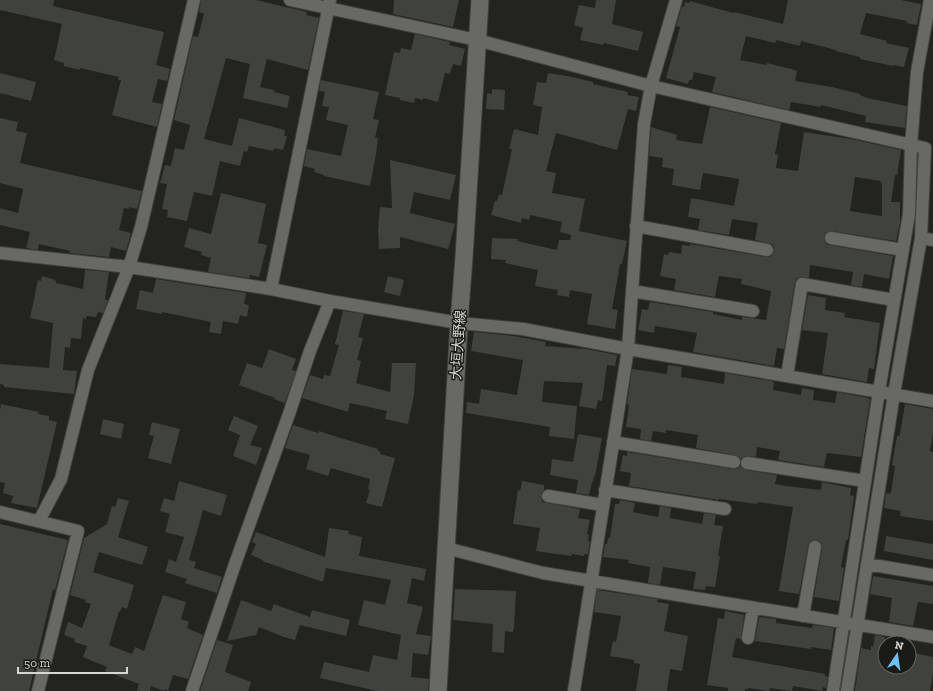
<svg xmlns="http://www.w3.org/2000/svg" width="933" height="691" viewBox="0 0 933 691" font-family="'Zilla Slab','Noto Sans JP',serif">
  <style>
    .building { fill: #40423e; fill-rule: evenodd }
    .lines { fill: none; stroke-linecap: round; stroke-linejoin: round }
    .street-casing { stroke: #42413e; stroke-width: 14 }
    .secondary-casing { stroke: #42413e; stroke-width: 19 }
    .street { stroke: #686864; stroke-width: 12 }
    .secondary { stroke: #686864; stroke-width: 17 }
    .labels { text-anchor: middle; stroke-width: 3; stroke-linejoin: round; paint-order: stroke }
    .street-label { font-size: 14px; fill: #d7d6d4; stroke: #1a1a16 }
  </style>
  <rect width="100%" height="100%" fill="#232320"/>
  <path class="building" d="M0,0H54L53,6L164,32L156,65L170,69L167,81L158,79L152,102L162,104L157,127L112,115L121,80H118L119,77L80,68V70L64,66V63L54,60L62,24L0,10Z
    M201,0H256L307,12L306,15L319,18L308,70L267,59L260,87L274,90V92L290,96L287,108L243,98L250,64L226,58L204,139L232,146L239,118L285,130L284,136H287L283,150L274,148L273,151L249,146L247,152L244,151L240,166L220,161L212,196L194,192L187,221L167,217L168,210L162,209L167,184L160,183L165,165L171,166L175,148L184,150L190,125L174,120L193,36L198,37L204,14L199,12Z
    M394,0H459L453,27L393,14Z
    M596,0H616L612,24L643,32L638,51L604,43L603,45L580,40L583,28L574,25L579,5L595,8Z
    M788,0H901L921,4L917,25L906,23L907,21L866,13L860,34L887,41L886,43L909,48L904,67L893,65V66L860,59V57L836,51V50L801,41L800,46L776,40L775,43L746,36L740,60L766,65L767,63L791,69L797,71L795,81L832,87L860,94V95L867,98L907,106L905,128L865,122L866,116L821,105V107L791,102L789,110L712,92L716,77L694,72L692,80H689L688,84L666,78L680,27L676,26L682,6L684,7L685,2L689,3L690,1L733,13L734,12L783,24Z
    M415,34L450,42L449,45L465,49L461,66L453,64L450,74L445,73L438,102L423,98V100L415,98L414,103L400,100V98L385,95L394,52L400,53L401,48L411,50Z
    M0,73L36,82L31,101L0,93Z
    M548,73L573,77L593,82V84L628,92L627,95L639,97L636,111L628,109L617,150L556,133L546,171L556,173L552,193L585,199L579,231L627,241L622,264H620L612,309L618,310L615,329L587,324L592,294L570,290L569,297L557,295L558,290L535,286L538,270L505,263L506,260L491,259L492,238L518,239L517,241L557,250L559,240H570L571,235L560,232L562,222L530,215L529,220L522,218L521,223L491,215L495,201H497L499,194L502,195L512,149H509L514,129L538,135L542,107L533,105L537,82L546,83Z
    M321,80L379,92L373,119L379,120L375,138H378L376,154L370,186L324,176V175L314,172L315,169L304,166L307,149L341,156L348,125L326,120L329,107L322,106L325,92L319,91Z
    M492,89L505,90L504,110L486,109L487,93L492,94Z
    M710,107L781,123L775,154L778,155L776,168L798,171L804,132L851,139L901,150L897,175H895L891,202H900V223L896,241L832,231L826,233L824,237L826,244L830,245L893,256L889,279L864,274L862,287L851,285L853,272L810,265L809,278L800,277L796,279L795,282L784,349L777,348L774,366L693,352L697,333L655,326L654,333L638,330L642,309L648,310L650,302L713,312V314L742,320V317H744L766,320L771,291L741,284L742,279L719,276L715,297L674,290L676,279L660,276L664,254L668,255L669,252L681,254L682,245L690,246V244L766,257H770L774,252V247L772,244L755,240L758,223L732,219L729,235L698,230L700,219L688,217L691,198L734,206L739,179L703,173L700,190L672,185L674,169L662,167L663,158L649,156L651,127L677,135L676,140L702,144ZM855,177L881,181L880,183H882V216L850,211Z
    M0,118L18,122L16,131L27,133L20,163L142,191L137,209L129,207V209L124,208L119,230L131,233L126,251L111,247L109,257L69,253L70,251L39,244L38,250L26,248L30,232L0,225V208L18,213L23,189L0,183Z
    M390,160L456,175L450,200L414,192L410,213L455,224L448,249L400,237V248L379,249L378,230L380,207L392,208Z
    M221,193L266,204L258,243L267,245L259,277L250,275L249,278L208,272L211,258L201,255L202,252L184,247L189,228L211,234Z
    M85,270L109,272L105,300H108L103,313L98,312L96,317L86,316V319L83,318L81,339L71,338L70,348L65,347L63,370L77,371L74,394L4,387V385L0,384V364L49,368L53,323L30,318L38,280L41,281L42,276L53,279L56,281V283L83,289Z
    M388,276L404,280L400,296L384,292Z
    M156,279L246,293L244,304L249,305L247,317L240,315L238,324L223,321L221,334L209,332L211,322L162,312V314L136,309L140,290L153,293Z
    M808,295L826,298L825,310L845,313L844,317L880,323L874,369L869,368L867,382L822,374L828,333L802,330Z
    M343,311L364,314L358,337L363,338L357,360L361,361L356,383L390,392L392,363H416L414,395L408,424L385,419L387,411L350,403L348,412L302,398L310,375L323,379L324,375L330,376L339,345L335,344Z
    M474,332L514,336L546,342L545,346L586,349L617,355L615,366L607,365L602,401L598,400L596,409L579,406L583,383L544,381L542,402L577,406L574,439L549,436L550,427L466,413L467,402L479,404L481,389L517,395L523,360L471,351Z
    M269,349L296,359L292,370L296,371L285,403L274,399L275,398L239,385L247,363L262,368Z
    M668,365L682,367L681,377L724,384L725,373L772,381L774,383L773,390L801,395L802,388L814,390L813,400L835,403L837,392L868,398V399H870L861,457L827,453L824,467L778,460L780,451L757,447L756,457L745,456L741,459L735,455L696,448L698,435L666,430V433L653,431L651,441L640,439L641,429L626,427L629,405L627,404L632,369L667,374Z
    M1,404L39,412L38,414L49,416V420L57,422L37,508L11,503L13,496L3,493L5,483L0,482V410Z
    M905,404L933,409V434L930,451L933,452V521L900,516L901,511L884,508L886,493L890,494V492L891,493L895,466L892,465L897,436H899L900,434Z
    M234,416L258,426L250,445L262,448L256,465L233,456L240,435L228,430Z
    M103,419L124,424L121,439L100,434Z
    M152,422L180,429L171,464L148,458L154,436L149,435Z
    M293,425L318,433L319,431L334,436L378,449V451H380V454L395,458L382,507L366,503L370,490L368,489L370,479L331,468L328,476L306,469L310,455L285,448Z
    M578,434L602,438L595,476H594L593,482H592L589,495L576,493L578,480L550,475L552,459L573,462Z
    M627,452L733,469H737L740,466L746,470L777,475L775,484L786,486L821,490L822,482L851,488L850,495L854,496L848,540H846L841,567L844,568L839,601L814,597L822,548L820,542L816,540L810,542L808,546L799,594L779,591L793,507L758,502L757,504L719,499V500L629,486L631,473L620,471L623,455L627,456Z
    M179,481L227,495L221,516L203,510L189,560L196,562L194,568L222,577L217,593L185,583L187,579L165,572L169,559L176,562L184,537L165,532L170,514L160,511L164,498L174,501Z
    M522,481L544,485V490L541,494L542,502L580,509L578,518L590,520L587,534L589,535L588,541H590L588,554H584V556L572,554L571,556L536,551L540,528L513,524L518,490L520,491Z
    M118,498L129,501L118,537L148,547L142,565L99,552L93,572L134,585L127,609L122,607L120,612L119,611L109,645L132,654L135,647L144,651L163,595L186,602L181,619L189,622L187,628L203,635L188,679L173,675L168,691L165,689L164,691L151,686L150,691H137L139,684L105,671L107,667L83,657L87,646L74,642L75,639L64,635L68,622L82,628L91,604L85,602L86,600L70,595L84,538L107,524L112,506L115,507Z
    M620,500L635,503L633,512L658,517L660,506L671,508L670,518L702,524L704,513L716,515L714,525L723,526L718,556H720L715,587L706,586L705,590L693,589L696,572L663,567L660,585L648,583L650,567L628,563L629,560L603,557L605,544H607L608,538H610L615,504H619Z
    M0,524L68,540L55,590L53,589L29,691H0Z
    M329,528L349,531L348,534L362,537L359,556L426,569L424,581L412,578L407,603L423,607L416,634L431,636L428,655L413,653L411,677L429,679L428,691H377L320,678L324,662L369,672L373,655L397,660L401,635L358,625L364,600L385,605L391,580L326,568L323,582L262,561L263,560L251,555L256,544L252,542L256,532L325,557Z
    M886,536L933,544V560L884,551Z
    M873,576L933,586V604L918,602L913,626L889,622L892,598L870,594Z
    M455,589L516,591L514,629H513V632L505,631L504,653L492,652L493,624L453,620Z
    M597,590L658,599L657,602L669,604L664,631L688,636L682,671L670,669L667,691H636L640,664L634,663V660L610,656L613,641L616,642L621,616L594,612Z
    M241,600L271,611L274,604L310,617L312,610L350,620L346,636L300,625L295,640L284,637L259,627L256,635L227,641Z
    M725,611L744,615L741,639L736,638L732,657L825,674V676L828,677L826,688L823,687L822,691L793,686L792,691L770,688L769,691L749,688L748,689H745V691H728V688L707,685L718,618L724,619Z
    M759,617L776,619V623L812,628L813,625L834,628L831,650L811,647V649L755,641Z
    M875,635L885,637V667H909V652L933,657V674L930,691H855L861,648L871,650V646L873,647Z
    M217,640L233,645L225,672L251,682L248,691H200Z"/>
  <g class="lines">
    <g class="street-casing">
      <path id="street" d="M290,0L477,40L651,86L925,148L921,238L894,394L847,691
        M636,226L767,250
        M831,238L903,250
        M921,238L933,240
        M0,253L129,267L271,289L330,301L459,323L523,329L628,349L933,401
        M271,289L330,0
        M632,291L753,311
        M787,376L802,284L894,300
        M613,442L734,462
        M747,463L865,481
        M605,490L725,509
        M548,496L603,505
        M0,512L78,531L38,691
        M39,521L61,479L88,370L129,267L141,227L194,0
        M446,548L543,573L933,637
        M867,564L933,575
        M803,616L815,547
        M748,638L753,608
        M192,691L235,564L289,414L310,351L330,301
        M574,691L628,349L644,124L651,86L676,0
        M833,691L879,391L909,214L911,145L917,72L930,0"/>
    </g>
    <g class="secondary-casing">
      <path id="secondary" d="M438,691L459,323L464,257L480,0"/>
    </g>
    <use href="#street" class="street"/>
    <use href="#secondary" class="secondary"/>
  </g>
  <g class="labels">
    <g class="street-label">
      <text transform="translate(458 345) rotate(-86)" y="5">大垣大野線</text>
    </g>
  </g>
  <g transform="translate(897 655) rotate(13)"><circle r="19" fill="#1a1a16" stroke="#666562"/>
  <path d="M0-3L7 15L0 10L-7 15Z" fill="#6ec2f3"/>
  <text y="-6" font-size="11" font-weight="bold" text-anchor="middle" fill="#d7d6d4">N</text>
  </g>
  <path d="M18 667v6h109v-6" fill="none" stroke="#d7d6d4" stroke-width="2"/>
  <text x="24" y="667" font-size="12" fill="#d7d6d4" stroke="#1a1a16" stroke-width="3" paint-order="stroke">50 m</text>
</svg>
